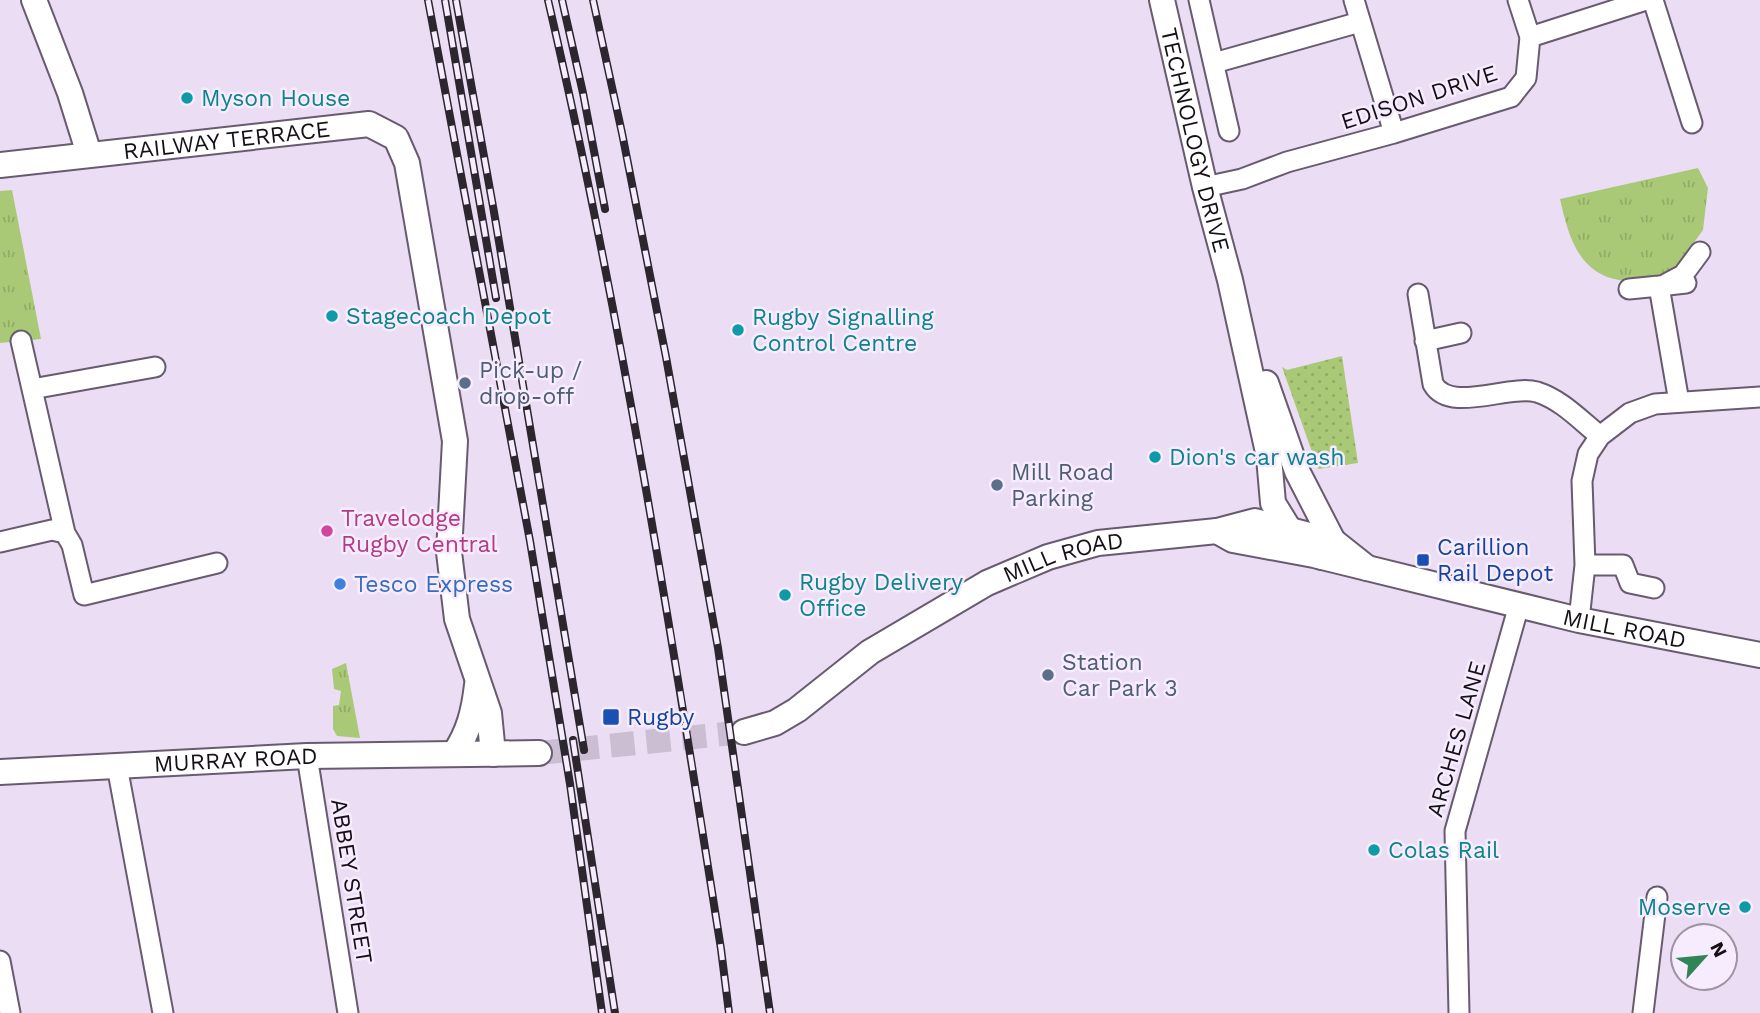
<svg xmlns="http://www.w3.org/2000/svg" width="1760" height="1013" viewBox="0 0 1760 1013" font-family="'Work Sans',sans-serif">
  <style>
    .grass { fill: url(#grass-tufts) }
    .garden { fill: url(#garden-dots) }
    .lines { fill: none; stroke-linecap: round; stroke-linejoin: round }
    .tertiary-tunnel { stroke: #cbbed3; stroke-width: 24; stroke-dasharray: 24 12; stroke-linecap: butt }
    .minor-casing { stroke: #685b6f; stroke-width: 23 }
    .tertiary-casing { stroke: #685b6f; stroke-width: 28 }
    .minor { stroke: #fff; stroke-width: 19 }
    .tertiary { stroke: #fff; stroke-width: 24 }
    .rail-casing { stroke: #2c262f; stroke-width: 8 }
    .rail { stroke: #f7ebfe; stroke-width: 5; stroke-dasharray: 16; stroke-linecap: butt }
    .culture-dot { fill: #0f9aa8; stroke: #f7ebfe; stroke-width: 2.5 }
    .service-dot { fill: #5c6f8a; stroke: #f7ebfe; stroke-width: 2.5 }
    .hotel-dot { fill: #d1479c; stroke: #f7ebfe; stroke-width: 2.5 }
    .transit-dot { fill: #1a4fb4; stroke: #f7ebfe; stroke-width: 2.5 }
    .shop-dot { fill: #3f7fe0; stroke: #f7ebfe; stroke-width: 2.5 }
    .labels { text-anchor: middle; stroke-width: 5; stroke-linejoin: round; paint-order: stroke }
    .street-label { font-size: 23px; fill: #151017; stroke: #f7ebfe }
    .culture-label { font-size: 23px; fill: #0d838f; stroke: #f7ebfe; text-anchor: start }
    .service-label { font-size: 23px; fill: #4e5e75; stroke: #f7ebfe; text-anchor: start }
    .hotel-label { font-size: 23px; fill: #b23c85; stroke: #f7ebfe; text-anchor: start }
    .transit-label { font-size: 23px; fill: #164399; stroke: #f7ebfe; text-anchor: start }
    .shop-label { font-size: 23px; fill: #366cbe; stroke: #f7ebfe; text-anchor: start }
  </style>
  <defs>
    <pattern id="grass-tufts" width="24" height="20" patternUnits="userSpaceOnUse" patternTransform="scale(1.75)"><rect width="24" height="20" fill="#aac977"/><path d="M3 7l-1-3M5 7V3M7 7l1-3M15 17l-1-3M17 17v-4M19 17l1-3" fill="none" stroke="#91ac66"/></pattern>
    <pattern id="garden-dots" width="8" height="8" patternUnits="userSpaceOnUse" patternTransform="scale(1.75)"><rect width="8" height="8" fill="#aac977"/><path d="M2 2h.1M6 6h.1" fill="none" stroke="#91ac66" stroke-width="1.8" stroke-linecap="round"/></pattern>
  </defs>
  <rect width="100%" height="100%" fill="#ebddf4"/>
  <path class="grass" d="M1698,168L1708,188L1703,230L1673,272C1659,274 1633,282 1619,280C1578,273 1568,235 1560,199Z
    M12,190L41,339L0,343V191Z
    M346,663L360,738L337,736L333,729V706L339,705L341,691L334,689L332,669Z"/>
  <path class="garden" d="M1342,356L1358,463L1318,469L1282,367L1287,370Z"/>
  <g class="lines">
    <path class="tertiary-tunnel" d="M539,753L744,732"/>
    <g class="minor-casing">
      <path id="minor" d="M1199,0L1229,131
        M1354,0L1394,133
        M1518,0L1530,37
        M1653,0L1692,123
        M1214,63L1360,22
        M1205,187L1242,179L1287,162L1394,133L1511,97L1526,78L1530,37L1646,0
        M1666,284L1683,275L1700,252
        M1629,289L1659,286
        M1418,294L1433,384C1450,414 1509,384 1537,392C1562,400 1580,420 1600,436L1588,454L1582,481L1585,565L1579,620
        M21,341L65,533
        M1425,341L1461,333
        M32,389L155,367
        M1679,402L1659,286L1686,283
        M1600,436L1630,413L1655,404L1760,397
        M0,542L52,530L65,533L72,545L84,595L217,563
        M1585,565H1623L1630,583L1654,588
        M307,756L348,1013
        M117,766L163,1013
        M0,961L10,1013
        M1459,1013L1455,831L1519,605
        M1643,1013L1657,897"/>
    </g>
    <g class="tertiary-casing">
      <g id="tertiary">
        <path d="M34,0L70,93L89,154"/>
        <path id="s1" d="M1162,0L1205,187L1230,280L1269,457L1273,503L1289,529L1322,557"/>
        <path id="s2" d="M0,165L369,124L396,138L407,163L455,441L449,552L457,619L489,713L493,754"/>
        <path d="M1266,383L1297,471L1333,541"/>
        <path id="s3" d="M1217,531L1233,540L1314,555L1579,620L1760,655"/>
        <path id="s4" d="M744,732L775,723L797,710L870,652L987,583L1048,557L1098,543L1217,531L1255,521L1333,541L1367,568"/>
        <path d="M454,754C469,732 474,711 477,685"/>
        <path id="s5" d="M0,772L307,756L539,753"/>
      </g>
    </g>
    <use href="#minor" class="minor"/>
    <use href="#tertiary" class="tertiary"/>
    <g class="rail-casing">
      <path id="rail" d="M428,0L530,541L570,784L602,1013
        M445,0L496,298
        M456,0L494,212L584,750
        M548,0C621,314 671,631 721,949L729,1013
        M562,0L583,93L605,209
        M593,0L622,133L666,357L718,648L770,1013
        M573,740L615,1013"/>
    </g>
    <use href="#rail" class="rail"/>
  </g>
  <g class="culture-dot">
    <circle cx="187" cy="98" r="7"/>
    <circle cx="332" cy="316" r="7"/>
    <circle cx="738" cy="330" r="7"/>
    <circle cx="1155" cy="457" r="7"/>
    <circle cx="785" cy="595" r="7"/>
    <circle cx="1374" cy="850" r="7"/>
    <circle cx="1745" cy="907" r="7"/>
  </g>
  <g class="service-dot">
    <circle cx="465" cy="383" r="7"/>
    <circle cx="997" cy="485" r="7"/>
    <circle cx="1048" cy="675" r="7"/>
  </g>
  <circle class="hotel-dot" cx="327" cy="531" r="7"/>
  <g class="transit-dot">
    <rect x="1416" y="553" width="14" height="14" rx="3.5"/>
    <rect x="602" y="708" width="18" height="18" rx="3.5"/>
  </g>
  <circle class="shop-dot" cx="340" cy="584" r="7"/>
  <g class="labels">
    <g class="street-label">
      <text transform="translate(1419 97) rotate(-18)" y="8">EDISON DRIVE</text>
      <text dy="8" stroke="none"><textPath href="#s2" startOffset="228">RAILWAY TERRACE</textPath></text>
      <text dy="8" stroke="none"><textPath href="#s1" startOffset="144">TECHNOLOGY DRIVE</textPath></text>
      <text dy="8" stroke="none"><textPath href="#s4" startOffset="368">MILL ROAD</textPath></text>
      <text dy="8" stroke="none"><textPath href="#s3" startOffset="420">MILL ROAD</textPath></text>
      <text transform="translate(1456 739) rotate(-74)" y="8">ARCHES LANE</text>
      <text dy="8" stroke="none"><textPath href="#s5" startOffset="236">MURRAY ROAD</textPath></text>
      <text transform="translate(352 881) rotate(81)" y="8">ABBEY STREET</text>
    </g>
    <g class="culture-label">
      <text x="201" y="106">Myson House</text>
      <text x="346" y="324">Stagecoach Depot</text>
      <text x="752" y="325">Rugby Signalling<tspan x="752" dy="26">Control Centre</tspan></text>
      <text x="1169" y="465">Dion's car wash</text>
      <text x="799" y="590">Rugby Delivery<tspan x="799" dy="26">Office</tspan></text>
      <text x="1388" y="858">Colas Rail</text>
      <text x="1731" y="915" text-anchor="end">Moserve</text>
    </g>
    <g class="service-label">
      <text x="479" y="378">Pick-up /<tspan x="479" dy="26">drop-off</tspan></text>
      <text x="1011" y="480">Mill Road<tspan x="1011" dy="26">Parking</tspan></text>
      <text x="1062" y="670">Station<tspan x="1062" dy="26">Car Park 3</tspan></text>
    </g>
    <g class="hotel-label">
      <text x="341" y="526">Travelodge<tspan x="341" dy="26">Rugby Central</tspan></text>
    </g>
    <g class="transit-label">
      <text x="1437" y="555">Carillion<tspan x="1437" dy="26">Rail Depot</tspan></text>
      <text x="627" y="725">Rugby</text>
    </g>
    <g class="shop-label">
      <text x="354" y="592">Tesco Express</text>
    </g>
  </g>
  <g transform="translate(1704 957) rotate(63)"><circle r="33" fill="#f7ebfe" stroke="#9d93a2" stroke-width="2"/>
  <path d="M0-5L12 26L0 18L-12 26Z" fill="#308456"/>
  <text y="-10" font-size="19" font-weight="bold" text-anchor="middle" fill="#151017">N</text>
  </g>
</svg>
